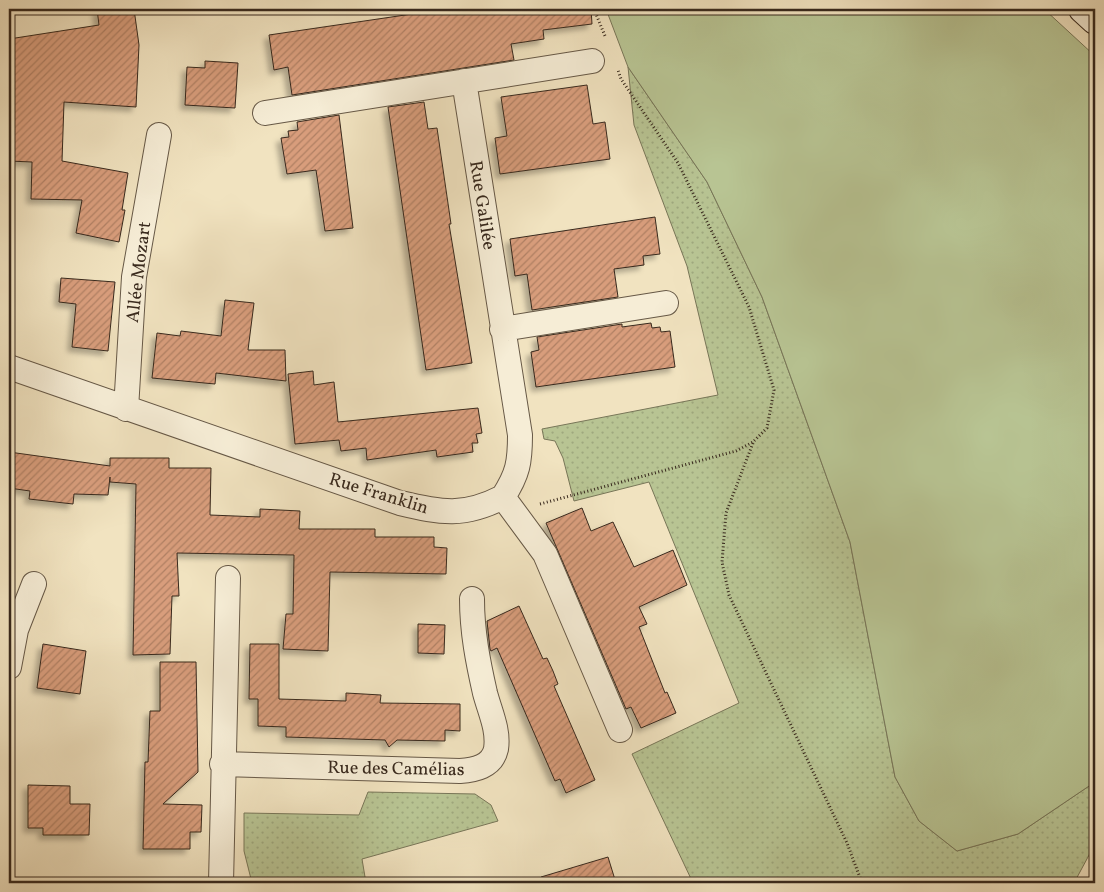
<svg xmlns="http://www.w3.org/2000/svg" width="1104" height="892" viewBox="0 0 1104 892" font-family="Vollkorn,serif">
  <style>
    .grass { fill: url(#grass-dots); stroke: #787658 }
    .pitch { fill: #b8c493; stroke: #787658 }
    .building { fill: url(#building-hatch); stroke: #38291d; filter: url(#shadow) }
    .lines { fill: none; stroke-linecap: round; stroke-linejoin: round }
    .street-casing { stroke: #665846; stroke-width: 26 }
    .secondary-casing { stroke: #38291d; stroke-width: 30 }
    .path { stroke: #38291d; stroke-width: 3; stroke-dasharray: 1 2.5; stroke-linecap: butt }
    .street { stroke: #f6edd6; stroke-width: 24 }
    .secondary { stroke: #f6edd6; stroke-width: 28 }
    .labels { text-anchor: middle; stroke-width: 5; stroke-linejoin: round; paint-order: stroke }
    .street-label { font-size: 18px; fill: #38291d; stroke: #f6edd6 }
  </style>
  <defs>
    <pattern id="grass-dots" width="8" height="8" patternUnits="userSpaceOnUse" patternTransform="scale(1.25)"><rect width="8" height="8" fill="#b8c493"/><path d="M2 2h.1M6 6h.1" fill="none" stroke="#9fa87e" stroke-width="1.8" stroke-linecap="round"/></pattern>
    <pattern id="building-hatch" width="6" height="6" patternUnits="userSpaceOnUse" patternTransform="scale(1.25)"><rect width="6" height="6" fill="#d89d7b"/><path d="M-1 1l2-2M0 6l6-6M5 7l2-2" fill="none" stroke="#b08064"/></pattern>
    <filter id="shadow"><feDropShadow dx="-4.5" dy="4.5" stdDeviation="2.5" flood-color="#0004"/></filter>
  </defs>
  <rect width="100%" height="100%" fill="#f1e3c0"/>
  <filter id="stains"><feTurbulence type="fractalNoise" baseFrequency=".004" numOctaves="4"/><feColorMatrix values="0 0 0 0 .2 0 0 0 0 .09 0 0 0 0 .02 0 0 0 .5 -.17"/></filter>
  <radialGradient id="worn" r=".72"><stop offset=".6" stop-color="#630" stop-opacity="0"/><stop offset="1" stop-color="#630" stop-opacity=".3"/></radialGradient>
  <path class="grass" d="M628,67L707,182L762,297L850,542L895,777L919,821L957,851L1018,834L1095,782V844L1074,883H693L632,754L739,703L649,482L574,501L563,458L555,441L544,439L542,429L718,395L687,266L634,125Z
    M368,792L475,794L491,805L498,821L362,859L366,883H252L244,851V813L359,815Z"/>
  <path class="pitch" d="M606,9H1044L1095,56V782L1018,834L957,851L919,821L895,777L850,542L762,297L707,182L628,67Z"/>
  <path class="building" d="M97,9H134L139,45L136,107L64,102L62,161L128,173L122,210H125L119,242L76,233L82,200L31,199L32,162L9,161V39L99,25Z
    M446,9H591L592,24L543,30L544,39L511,44L514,60L292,95L288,67L274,70L269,35Z
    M205,61L238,63L235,108L185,105L187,67L205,68Z
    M587,85L593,124L605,122L610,159L500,174L495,138L507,136L501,97Z
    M424,102L428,129L437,128L451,224H449L472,363L426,370L388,107Z
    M339,115L353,228L325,231L316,170L287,174L281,138L289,137L288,131L298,130L297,122Z
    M655,217L660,254L643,256L644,265L614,269L618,297L532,310L527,274L515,276L510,239Z
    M61,278L115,282L108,351L72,347L76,304L59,302Z
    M225,300L254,303L248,350H285L286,381L216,373L215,384L152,378L157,333L180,336L181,331L221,336Z
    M651,323L652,328L660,327L661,332L670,331L675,367L536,387L531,352L539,350L537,337L622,324V327Z
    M313,371L314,385L334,382L338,422L478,408L482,433L476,434L478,443H472L473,452L437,457L436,450L367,460L366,448L341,451L339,440L295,444L288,374Z
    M9,452L110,466V458H169V468H211L210,515L260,517V509L300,511L299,529H375V537H434V547L447,548L446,574L330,572L328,651L283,649L286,614H293L294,555L177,553L179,596H172L170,654L133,655L136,484L110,482V477L108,495L74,494L73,504L29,499L30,491L9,488Z
    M582,508L591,531L613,522L634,567L673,550L687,585L639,607L647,624L639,627L665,693L667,692L676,713L641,728L631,707L626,709L546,523Z
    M519,606L543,659L547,658L553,671L558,684L554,686L595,780L566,793L560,779L555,781L497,648L491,651L490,649L487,621Z
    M418,624L445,625L444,654L418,653Z
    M43,644L86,651L80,694L37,688Z
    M250,644H279V699L346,701V693L381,695L380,703L460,704V731L445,730V741L397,740L389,747L385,740L286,737V727L258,726V699H249Z
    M160,662H196L198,772L163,804L202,805L201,832H190V849H143L145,762H148L150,711H160Z
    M28,785L70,786V804H90L89,835H43V828H28Z
    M608,857L616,883H542L541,877Z"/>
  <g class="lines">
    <g class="street-casing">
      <path id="street" d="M464,81L520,435C520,462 518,474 503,497
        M265,113L592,61
        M502,329L666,303
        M9,367L400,503C442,513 464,517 503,497
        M126,409L134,277L159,135
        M503,497L545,554L620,730
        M9,667L16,630L34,584
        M222,764L460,771C474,770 492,767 496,749C499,730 490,712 485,693C478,662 472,632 472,599
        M221,883L228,578"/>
    </g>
    <g class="secondary-casing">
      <path id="secondary" d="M1083,9L1095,20"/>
    </g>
    <path class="path" d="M594,9L605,36
      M753,443L726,513L722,562L729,595L847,843L862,883
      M540,504L736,451L753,442L767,428L774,390L749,307L678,163L621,79L618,70"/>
    <use href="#street" class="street"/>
    <use href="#secondary" class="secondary"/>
  </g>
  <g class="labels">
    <g class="street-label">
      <text transform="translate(483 205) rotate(81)" y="6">Rue Galilée</text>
      <text transform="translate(138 272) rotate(-83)" y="6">Allée Mozart</text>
      <text transform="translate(379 493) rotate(17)" y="6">Rue Franklin</text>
      <text transform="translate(396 768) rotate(1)" y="6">Rue des Camélias</text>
    </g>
  </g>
  <rect width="1104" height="892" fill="none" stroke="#f1e3c0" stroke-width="30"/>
  <rect x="10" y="10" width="1084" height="872" fill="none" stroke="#38291d" stroke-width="2.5"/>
  <rect x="15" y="15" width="1074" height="862" fill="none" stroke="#38291d"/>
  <rect width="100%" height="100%" filter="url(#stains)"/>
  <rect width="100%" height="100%" fill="url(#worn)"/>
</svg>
